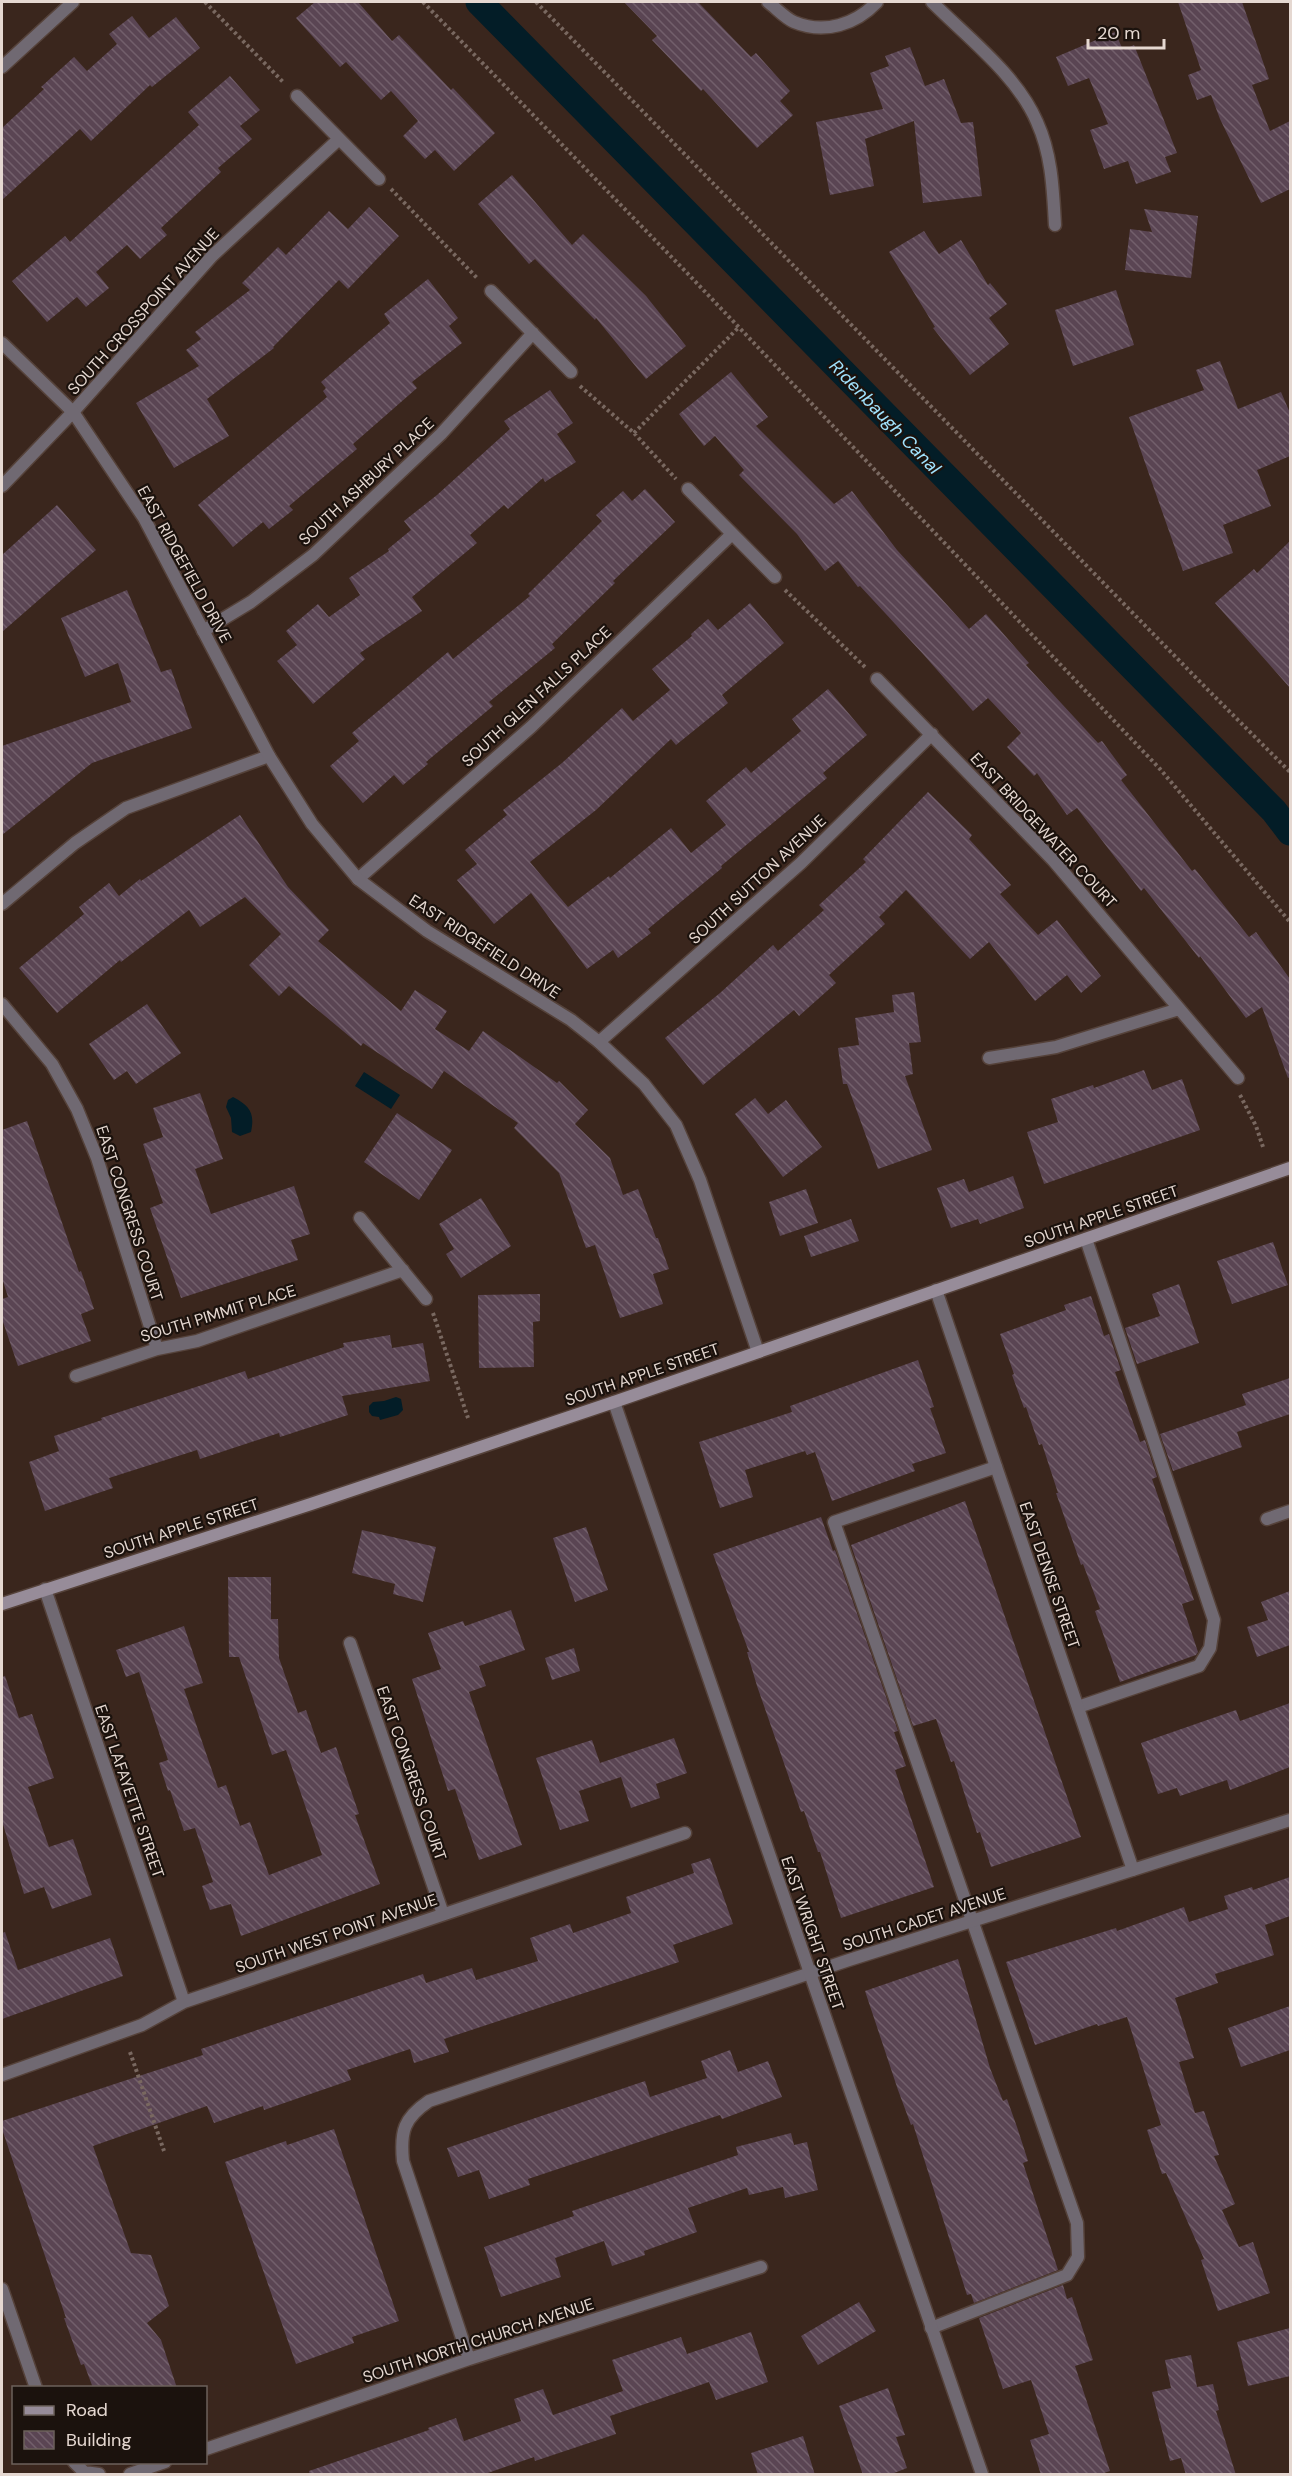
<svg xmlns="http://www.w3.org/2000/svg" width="1292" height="2476" viewBox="0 0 1292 2476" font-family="'DM Sans',sans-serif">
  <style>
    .water { fill: #031d27 }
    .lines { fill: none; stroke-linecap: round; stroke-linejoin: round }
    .canal { stroke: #031d27; stroke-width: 27 }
    .building { fill: url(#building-back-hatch) }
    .service-casing { stroke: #55423a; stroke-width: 15 }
    .minor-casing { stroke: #55423a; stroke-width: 15 }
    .tertiary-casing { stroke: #55423a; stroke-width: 15 }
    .secondary-casing { stroke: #55423a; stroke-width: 15 }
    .path { stroke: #796860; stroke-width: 4; stroke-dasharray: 3 3; stroke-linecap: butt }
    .service { stroke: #706972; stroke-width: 12 }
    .minor { stroke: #706972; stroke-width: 12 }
    .tertiary { stroke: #706972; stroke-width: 12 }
    .secondary { stroke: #978c99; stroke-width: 12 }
    .labels { text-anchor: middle; stroke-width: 4.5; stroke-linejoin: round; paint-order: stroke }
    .street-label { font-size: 16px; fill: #e5d8d1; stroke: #1b120d }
    .water-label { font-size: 18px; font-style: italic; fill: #a1e3fe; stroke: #1b120d }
  </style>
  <defs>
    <pattern id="building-back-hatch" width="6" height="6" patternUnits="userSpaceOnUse" patternTransform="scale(1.5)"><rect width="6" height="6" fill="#5a4553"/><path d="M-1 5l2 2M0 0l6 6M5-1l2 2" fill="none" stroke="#725f6b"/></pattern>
  </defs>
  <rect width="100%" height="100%" fill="#3a261d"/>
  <path class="water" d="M364,1072L400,1095L391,1109L355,1086Z
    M233,1097C250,1106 255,1113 251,1132L240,1136L232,1132L231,1118L226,1107L228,1100Z
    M396,1397L401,1399L403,1410L398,1415L380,1420L379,1417L372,1416L369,1412V1406L373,1402L384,1401Z"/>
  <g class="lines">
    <path class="canal" d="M479,2L1274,811L1290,832"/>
  </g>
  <path class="building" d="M315,2H358L392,41L399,35L451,90L453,88L495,133L454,171L435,150L425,159L403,136L418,121L391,91L381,100L346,62L340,67L296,18Z
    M624,2H698L751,57L756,53L790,91L780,101L793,115L757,148L703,89L701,91L652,40L657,36Z
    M1178,2H1242L1269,79L1252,85L1270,131L1290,121V189L1261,203L1220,119L1211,95L1197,100L1188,75L1201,70Z
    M132,16L149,38L176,17L200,48L152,87L150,85L91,141L80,129L2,200V128L44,89L41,87L74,57L87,71L117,44L109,34Z
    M1115,32L1123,50L1134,45L1177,153L1165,157L1171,172L1136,184L1128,161L1104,169L1090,130L1108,124L1089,78L1068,86L1056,57Z
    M910,47L925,86L944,79L961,123L973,122L982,196L923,203L914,121L865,139L874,186L830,195L816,122L883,109L870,73L889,66L885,56Z
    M230,76L260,110L240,126L252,139L218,168L221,172L161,228L167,235L140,259L127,245L96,272L109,288L86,307L77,297L47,322L12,281L65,236L70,242L199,125L188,112Z
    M512,175L572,245L583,234L646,296L686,346L646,379L596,318L595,320L535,259L529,264L478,204Z
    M369,207L399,236L348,289L339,280L273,347L274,348L207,399L229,436L174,468L136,403L199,366L186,350L201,339L195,332L250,290L242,283L278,247L286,255L329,211L348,229Z
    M1144,209L1198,216L1191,278L1125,270L1130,229L1152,232Z
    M924,231L939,254L961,240L988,285L990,283L1007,304L989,318L1009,344L970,375L933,328L935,327L889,252Z
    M428,279L458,318L449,326L462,343L412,382L417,388L353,444L357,449L289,506L293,510L269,529L263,522L233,547L198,505L327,397L323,391L326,388L321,382L390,323L384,314Z
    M1116,290L1134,345L1073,366L1055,310Z
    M1220,361L1238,409L1281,392L1290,413V456L1257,470L1271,506L1223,525L1233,553L1183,571L1129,417L1204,390L1196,370Z
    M731,372L768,417L756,426L834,504L852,491L897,550L969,629L986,614L1029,663L1026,665L1098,743L1102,741L1127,775L1121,780L1192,871L1195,869L1249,937L1256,932L1290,979V1077L1288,1078L1262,1007L1246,1018L1200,956L1199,958L1144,888L1141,891L1077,808L1067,815L1037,773L1034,776L1007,747L1021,733L988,698L973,711L923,654L860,586L858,587L838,561L825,571L797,534L739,475L744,470L715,436L704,446L679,414Z
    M550,390L573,423L557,434L576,462L545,482L543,478L508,509L504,505L470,535L477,543L412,597L422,611L360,653L365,659L313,704L277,661L297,645L286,631L318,604L329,617L360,595L349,578L389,551L388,549L411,530L404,521L437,495L510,429L504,421Z
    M645,489L675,522L613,581L615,583L552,644L555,648L489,702L493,706L426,762L428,764L403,785L394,775L363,803L330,766L359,741L352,733L448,652L453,659L530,596L528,594L602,521L596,515L623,491L632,501Z
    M57,505L96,550L2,632V555Z
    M1290,541V688L1215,603L1254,569L1257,573Z
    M127,590L161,672L171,669L192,728L92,763L2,835V746L131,702L118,663L85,677L61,618Z
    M750,603L784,643L722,695L728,703L676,745L671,739L596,810L530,862L568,907L609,876L610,878L671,828L691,853L726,825L706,801L746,767L751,773L801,731L792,719L828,689L867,735L823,773L827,778L721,866L722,868L648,929L651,933L618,958L613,950L587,969L531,893L494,924L457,880L477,864L465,850L507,815L503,810L562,763L622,708L633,721L670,690L652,669L692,636L691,634L708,619L718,630Z
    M928,792L972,835L969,839L1011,885L1000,894L1038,935L1057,920L1101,976L1081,993L1067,975L1035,1001L989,942L970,959L906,890L879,917L885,924L829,975L836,983L799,1016L794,1010L703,1085L665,1038L720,993L773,945L778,951L824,910L819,905L866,862L863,859Z
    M240,815L288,887L329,930L318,941L401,1011L415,990L447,1011L435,1029L469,1051L483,1031L557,1083L559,1081L588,1110L575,1124L610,1158L623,1195L638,1189L656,1238H658L669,1269L653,1274L663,1304L620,1318L595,1245L586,1248L559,1173L514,1128L518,1123L444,1071L432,1089L363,1043L361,1046L289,986L279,996L249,965L281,934L245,897L200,927L189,910L121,962L120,960L57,1013L19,968L84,914L79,907L109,883L119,896L140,879L141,881Z
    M914,992L921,1042L909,1043L913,1074L905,1076L932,1150L878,1169L847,1084H843L838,1048L859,1045L855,1018L894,1012L892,995Z
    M147,1004L181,1053L136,1084L127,1071L114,1080L89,1044Z
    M1144,1070L1152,1090L1182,1079L1200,1130L1044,1184L1027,1132L1058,1122L1051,1099L1093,1085L1094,1088Z
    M200,1093L223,1159L195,1169L211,1214L294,1186L310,1234L291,1240L298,1260L181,1298L150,1208L163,1203L143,1144L163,1137L153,1108Z
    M755,1098L768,1114L786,1100L822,1147L783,1177L735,1114Z
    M397,1113L452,1150L419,1200L364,1162Z
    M27,1121L79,1272L81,1271L94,1309L81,1314L91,1341L18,1366L2,1319V1299L8,1297L2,1278V1130Z
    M1013,1176L1024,1208L980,1224L978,1219L951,1228L937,1188L964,1179L969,1192Z
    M806,1189L818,1223L780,1236L769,1202Z
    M481,1198L511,1246L461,1278L446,1254L454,1249L439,1224Z
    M851,1219L859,1241L811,1257L804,1236Z
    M1273,1242L1288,1285L1232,1304L1217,1261Z
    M1179,1284L1199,1343L1137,1364L1125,1328L1160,1316L1152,1294Z
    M540,1294V1321L533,1322L534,1367L479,1368L478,1295Z
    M1091,1296L1104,1336L1109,1334L1121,1370L1115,1372L1140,1442L1145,1440L1157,1477L1152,1479L1194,1600L1182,1604L1198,1652L1196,1655L1120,1682L1095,1611L1100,1609L1083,1564L1081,1565L1056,1493H1058L1042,1444L1039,1445L1026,1407L1024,1408L1012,1375L1014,1374L1000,1334L1066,1310L1064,1305Z
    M390,1335L392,1348L423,1343L430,1381L342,1396L348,1415L280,1437L279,1433L200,1459L197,1450L109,1478L113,1488L45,1511L29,1462L59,1451L54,1436L102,1420L101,1418L245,1371L248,1379L344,1347L343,1343Z
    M918,1360L934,1407L930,1408L946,1453L912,1464L915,1471L832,1501L815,1452L807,1455L805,1451L745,1470L753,1497L720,1508L699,1442L792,1412L790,1406Z
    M1290,1378V1414L1237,1432L1242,1447L1173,1471L1160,1434L1246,1405L1242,1394Z
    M965,1501L1081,1837L991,1867L980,1832L977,1833L954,1761L951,1762L936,1719L913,1726L851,1545Z
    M821,1517L833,1551L835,1550L898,1731L894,1732L906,1766L895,1770L934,1887L841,1918L820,1852H818L804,1811L801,1812L757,1686L747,1652H749L713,1554Z
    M586,1527L608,1590L575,1602L553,1538Z
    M362,1530L436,1547L423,1602L393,1594L395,1584L352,1573Z
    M228,1577H271V1619H278L279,1658L298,1713L306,1710L321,1753L336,1747L359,1814L355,1815L380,1884L241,1936L231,1904L210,1910L202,1886L213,1882L195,1828L184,1831L170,1790L168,1791L159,1763L168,1760L139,1672L126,1677L116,1650L184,1626L203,1683L184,1689L218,1788L226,1785L240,1826L250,1822L269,1875L322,1855L286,1750L272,1755L239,1657H229Z
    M1290,1591V1645L1257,1657L1247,1627L1268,1620L1261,1602Z
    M511,1610L525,1650L479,1666L486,1686L469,1692L522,1845L479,1860L455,1789L448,1791L412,1679L441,1669L428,1633L463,1621L465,1626Z
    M574,1648L580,1671L552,1680L545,1658Z
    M5,1676L19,1718L32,1714L54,1778L28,1787L49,1847L73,1839L92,1895L52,1909L44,1887L24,1894L2,1821V1677Z
    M1290,1703V1767L1230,1790L1227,1780L1180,1796L1177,1788L1158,1794L1141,1743L1236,1710L1240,1721Z
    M674,1738L687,1773L656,1784L660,1798L631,1808L621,1777L579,1791L589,1821L560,1830L536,1758L592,1740L600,1763Z
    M710,1858L733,1924L673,1945L679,1962L444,2039L449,2052L414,2063L410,2049L347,2070L351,2080L264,2110L263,2106L214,2123L207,2106L93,2146L131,2253L151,2255L169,2306L147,2323L161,2340L177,2388H93L84,2364L81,2365L64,2318H66L2,2129V2121L203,2055L201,2049L423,1974L426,1983L472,1968L476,1980L538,1961L530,1938L570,1924L573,1933L631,1913L626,1897L694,1873L691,1864Z
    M1290,1877V1916L1265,1925L1274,1955L1215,1974L1218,1983L1175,1998L1194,2058L1179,2062L1195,2113L1204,2111L1219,2155L1214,2156L1235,2204L1222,2210L1239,2247L1253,2242L1270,2293L1218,2311L1201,2260L1204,2259L1166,2173L1162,2174L1147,2130L1161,2125L1127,2017L1098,2026L1097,2024L1035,2045L1006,1962L1116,1928L1117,1931L1184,1907L1189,1922L1228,1909L1224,1896L1252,1887L1253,1890Z
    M5,1932L18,1970L110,1938L123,1976L2,2019V1933Z
    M958,1959L990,2068L1003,2101L1007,2099L1017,2127L1028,2161L1023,2163L1058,2270L974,2303L971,2294L967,2295L913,2124L911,2125L898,2090L865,1991Z
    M1290,2006V2050L1241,2067L1228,2028Z
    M730,2050L738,2072L768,2061L782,2097L722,2119L720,2115L528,2179L530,2185L489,2199L479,2170L458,2177L447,2148L645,2081L650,2097L707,2078L701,2061Z
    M334,2129L399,2321L352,2337L354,2343L296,2364L225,2162L286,2141L287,2145Z
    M791,2133L794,2145L807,2142L818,2190L785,2198L783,2187L749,2195L747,2188L688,2208L697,2232L644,2251L645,2255L612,2266L604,2241L555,2258L561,2277L501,2297L484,2247L574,2216L572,2211L738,2155L736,2147Z
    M1063,2285L1067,2299L1072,2297L1093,2360L1075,2366L1110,2471L1098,2475H1041L1030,2440L1049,2434L1031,2380L1003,2389L979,2318Z
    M859,2302L876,2331L818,2365L801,2336Z
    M1290,2328V2376L1248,2386L1237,2342Z
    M751,2332L768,2382L716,2400L709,2382L610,2416L616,2434L535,2461L534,2457L482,2475H310L309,2471L429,2430L428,2428L456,2418L464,2441L521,2421L514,2399L543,2389L553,2415L623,2391L612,2360L681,2337L687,2354Z
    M1191,2355L1197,2387L1213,2384L1219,2410L1216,2411L1236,2475H1186L1181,2458L1170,2461L1152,2392L1171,2388L1165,2360Z
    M888,2388L905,2435L896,2437L907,2468L889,2475H863L839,2406Z
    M803,2436L815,2475H758L751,2453Z"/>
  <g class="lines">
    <g class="service-casing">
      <path id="service" d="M1078,1707L1199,1666L1210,1648L1214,1620L1086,1239
        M931,2328L1067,2275L1078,2257L1077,2223L834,1522L996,1467"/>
    </g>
    <g class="minor-casing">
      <path id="minor" d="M768,2C776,8 785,18 794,22C825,35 856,24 877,2
        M932,2C967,37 1017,75 1037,122C1052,155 1053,190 1055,225
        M2,67L73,2
        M297,96L379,179
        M491,291L571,372
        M2,486L73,412L212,256L339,139
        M688,489L775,577
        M203,631L251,602L313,555L441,434L533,333
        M877,679L1053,860L1238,1078
        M358,879L531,727L732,534
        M2,904L75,843L126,808L269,756
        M2,1004L52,1064L77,1109L97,1158L157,1349
        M599,1042L801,863L932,734
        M989,1058L1056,1047L1179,1009
        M360,1218L426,1299
        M936,1290L1133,1870
        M76,1376L157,1349L197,1341L403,1270
        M1267,1519L1290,1511
        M45,1589L184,2002
        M350,1643L443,1914
        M2,2075L142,2025L184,2002L685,1833
        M2,2289L36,2388
        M469,2359L403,2161C400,2131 404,2118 429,2101L849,1960L1290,1820
        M206,2449L469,2359L761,2267
        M74,2462L84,2472L99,2474
        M130,2474L165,2462"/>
    </g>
    <g class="tertiary-casing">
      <path id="tertiary" d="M2,343L73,412L144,518L269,756L312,824L358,879L427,931L571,1020L599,1042L644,1084L676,1125L700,1180L758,1352
        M614,1402L982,2474"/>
    </g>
    <g class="secondary-casing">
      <path id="secondary" d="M2,1604L311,1504L614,1402L1290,1168"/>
    </g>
    <path class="path" d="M205,2L284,83
      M423,2L690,276L1160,769L1290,922
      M536,2L1208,690L1290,772
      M391,189L478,279
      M580,386L634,433L676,479
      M634,433L739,327
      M785,590L866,668
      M1240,1095L1256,1126L1263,1147
      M433,1313L468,1418
      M130,2052L164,2151"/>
    <use href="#service" class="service"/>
    <use href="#minor" class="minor"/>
    <use href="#tertiary" class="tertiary"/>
    <use href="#secondary" class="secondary"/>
  </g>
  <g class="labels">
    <g class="street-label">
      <text transform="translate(143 311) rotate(-48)" y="6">SOUTH CROSSPOINT AVENUE</text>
      <text transform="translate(366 481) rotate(-43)" y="6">SOUTH ASHBURY PLACE</text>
      <text transform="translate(185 564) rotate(61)" y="6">EAST RIDGEFIELD DRIVE</text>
      <text transform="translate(536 696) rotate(-43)" y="6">SOUTH GLEN FALLS PLACE</text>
      <text transform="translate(1044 830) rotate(47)" y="6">EAST BRIDGEWATER COURT</text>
      <text transform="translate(757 879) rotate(-43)" y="6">SOUTH SUTTON AVENUE</text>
      <text transform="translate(485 946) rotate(33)" y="6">EAST RIDGEFIELD DRIVE</text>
      <text transform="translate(130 1213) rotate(72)" y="6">EAST CONGRESS COURT</text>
      <text transform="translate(1101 1216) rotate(-19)" y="6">SOUTH APPLE STREET</text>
      <text transform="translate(218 1313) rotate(-17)" y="6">SOUTH PIMMIT PLACE</text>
      <text transform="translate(642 1374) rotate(-19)" y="6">SOUTH APPLE STREET</text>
      <text transform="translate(181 1528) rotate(-18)" y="6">SOUTH APPLE STREET</text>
      <text transform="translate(1050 1575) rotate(71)" y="6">EAST DENISE STREET</text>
      <text transform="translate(412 1773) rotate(71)" y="6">EAST CONGRESS COURT</text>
      <text transform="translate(130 1791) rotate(71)" y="6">EAST LAFAYETTE STREET</text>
      <text transform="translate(924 1919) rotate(-18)" y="6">SOUTH CADET AVENUE</text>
      <text transform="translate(336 1933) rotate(-19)" y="6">SOUTH WEST POINT AVENUE</text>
      <text transform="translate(813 1933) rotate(71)" y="6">EAST WRIGHT STREET</text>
      <text transform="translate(478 2340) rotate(-18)" y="6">SOUTH NORTH CHURCH AVENUE</text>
    </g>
    <g class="water-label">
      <text transform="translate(885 417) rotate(46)" y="6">Ridenbaugh Canal</text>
    </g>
  </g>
  <rect width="1292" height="2476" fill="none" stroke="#e5d8d1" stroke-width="6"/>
  <rect x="12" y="2386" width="195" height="78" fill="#1b120d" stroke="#6c615b" stroke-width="1.5"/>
  <rect x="24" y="2406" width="30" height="9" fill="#978c99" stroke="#6c615b" stroke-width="1.5"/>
  <text x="66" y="2416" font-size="18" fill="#e5d8d1">Road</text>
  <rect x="24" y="2431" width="30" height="18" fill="url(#building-back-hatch)" stroke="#6c615b" stroke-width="1.5"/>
  <text x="66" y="2446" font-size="18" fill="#e5d8d1">Building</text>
  <path d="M1088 39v9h76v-9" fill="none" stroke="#e5d8d1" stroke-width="3"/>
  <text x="1097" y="39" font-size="18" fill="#e5d8d1" stroke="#1b120d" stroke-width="4.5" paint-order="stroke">20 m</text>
</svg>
